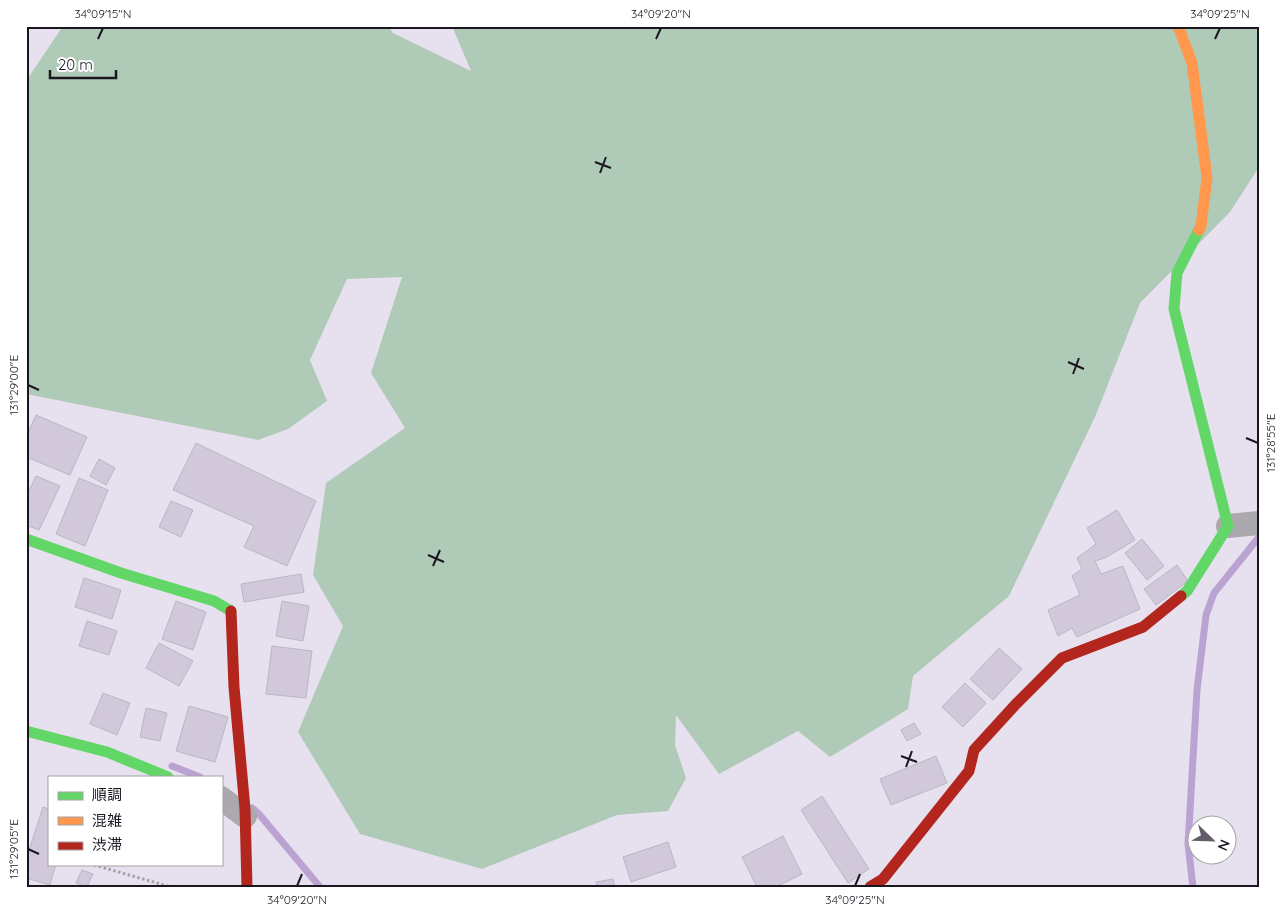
<svg xmlns="http://www.w3.org/2000/svg" width="1285" height="913" viewBox="0 0 1285 913" font-family="Quicksand,'Noto Sans JP',sans-serif">
  <style>
    .forest { fill: #afcbb7 }
    .lines { fill: none; stroke-linecap: round; stroke-linejoin: round }
    .stream { stroke: #baa3d1; stroke-width: 7 }
    .building { fill: #d1c8db; stroke: #bbb6c1 }
    .path { stroke: #a5a3a8; stroke-width: 3; stroke-dasharray: 2.5 2.5; stroke-linecap: butt }
    .street { stroke: #aba9ae; stroke-width: 24 }
    .fast { stroke: #63d668; stroke-width: 11 }
    .slow { stroke: #ff974d; stroke-width: 11 }
    .jam { stroke: #b3261e; stroke-width: 11 }
    .ticks { fill: none; stroke: #1b1620; stroke-width: 2 }
    .neatline { fill: none; stroke: #1b1620; stroke-width: 2 }
    .ticks-label { font-size: 12px; text-anchor: middle; fill: #1b1620 }
  </style>
  <rect width="100%" height="100%" fill="#e7e0ef"/>
  <path class="forest" d="M63,26H388L393,33L471,71L452,26H1259V167L1230,212L1140,303L1095,417L1009,596L913,676L908,709L830,757L798,731L719,774L676,715L675,745L686,778L668,811L617,815L482,869L360,834L298,732L343,626L313,575L326,483L405,428L371,373L402,277L347,279L310,360L327,401L288,429L258,440L26,394V81Z"/>
  <g class="lines">
    <path class="stream" d="M172,766L200,777
      M252,808L259,814L320,887
      M1193,887L1188,844L1197,690L1206,615L1214,593L1259,537"/>
  </g>
  <path class="building" d="M36,415L87,437L70,475L26,457V437Z
    M196,443L316,501L287,566L244,547L254,526L173,490Z
    M99,459L115,468L106,485L90,476Z
    M36,476L60,486L39,530L26,525V497Z
    M79,478L108,490L85,546L56,534Z
    M171,501L193,510L181,537L159,527Z
    M1117,510L1135,540L1105,558L1095,561L1101,574L1123,566L1140,609L1077,637L1072,628L1058,636L1048,610L1080,595L1072,576L1082,569L1077,558L1096,544L1087,528Z
    M1142,539L1164,566L1147,580L1125,553Z
    M1177,565L1188,581L1156,605L1144,589Z
    M301,574L304,592L244,602L241,584Z
    M84,578L121,590L112,619L75,607Z
    M176,601L206,612L193,650L162,639Z
    M282,601L309,606L303,641L276,636Z
    M87,621L117,631L109,655L79,646Z
    M159,643L193,661L179,686L146,668Z
    M272,646L312,651L306,698L266,694Z
    M999,648L1022,669L993,700L970,679Z
    M965,683L986,703L963,727L942,707Z
    M103,693L130,703L117,735L90,724Z
    M189,706L228,717L215,762L176,751Z
    M146,708L167,713L160,741L140,737Z
    M914,723L921,734L907,741L901,730Z
    M936,756L947,783L891,805L880,779Z
    M822,796L869,869L848,883L801,810Z
    M43,807L49,809V864H56L50,885L26,878V860Z
    M783,836L802,874L776,887H757L742,857Z
    M668,842L676,867L631,882L623,857Z
    M82,870L93,874L87,887L76,883Z
    M613,879L615,887H597L596,882Z"/>
  <g class="lines">
    <path class="path" d="M94,865L171,887"/>
    <path class="street" d="M1228,526L1259,523
      M221,798L245,816"/>
    <path class="fast" d="M26,539L121,573L214,601L231,611
      M1181,596L1187,591L1228,526L1174,309L1177,273L1199,230
      M26,731L107,752L168,777"/>
    <path class="slow" d="M1178,26L1192,63L1207,178L1201,226L1199,230"/>
    <path class="jam" d="M231,611L234,687L245,809L247,887
      M870,887L883,879L969,771L974,750L1016,704L1062,658L1143,627L1181,596"/>
  </g>
  <path class="ticks" d="M98,39L103,28M656,39L661,28M1215,39L1220,28M595,162L611,168M600,173L606,157M1068,362L1084,369M1073,374L1079,358M28,385L39,390M1246,438L1258,443M428,555L444,562M433,566L440,550M901,756L917,762M906,767L912,751M28,849L39,854M297,886L302,874M855,886L860,874"/>
  <rect width="1285" height="913" fill="none" stroke="#ffffff" stroke-width="55"/>
  <rect x="48" y="776" width="175" height="90" fill="#ffffff" stroke="#a4a2a6"/>
  <rect x="58" y="792" width="25" height="8" fill="#63d668" stroke="#a4a2a6"/>
  <text x="92" y="800" font-size="15" fill="#1b1620">順調</text>
  <rect x="58" y="817" width="25" height="8" fill="#ff974d" stroke="#a4a2a6"/>
  <text x="92" y="826" font-size="15" fill="#1b1620">混雑</text>
  <rect x="58" y="842" width="25" height="8" fill="#b3261e" stroke="#a4a2a6"/>
  <text x="92" y="850" font-size="15" fill="#1b1620">渋滞</text>
  <g transform="translate(1212 840) rotate(113)"><circle r="24" fill="#ffffff" stroke="#a4a2a6"/>
  <path d="M0-4L9 19L0 12L-9 19Z" fill="#625d68"/>
  <text y="-8" font-size="14" font-weight="bold" text-anchor="middle" fill="#1b1620">N</text>
  </g>
  <path d="M50 70v8h66v-8" fill="none" stroke="#1b1620" stroke-width="2.5"/>
  <text x="58" y="70" font-size="15" fill="#1b1620" stroke="#ffffff" stroke-width="4" paint-order="stroke">20 m</text>
  <rect x="28" y="28" width="1230" height="858" class="neatline"/>
  <g class="ticks-label">
    <text x="103" y="18">34°09'15"N</text>
    <text x="661" y="18">34°09'20"N</text>
    <text x="1220" y="18">34°09'25"N</text>
    <text transform="translate(14 385) rotate(-90)" y="4">131°29'00"E</text>
    <text transform="translate(1271 443) rotate(-90)" y="4">131°28'55"E</text>
    <text transform="translate(14 849) rotate(-90)" y="4">131°29'05"E</text>
    <text x="297" y="904">34°09'20"N</text>
    <text x="855" y="904">34°09'25"N</text>
  </g>
</svg>
